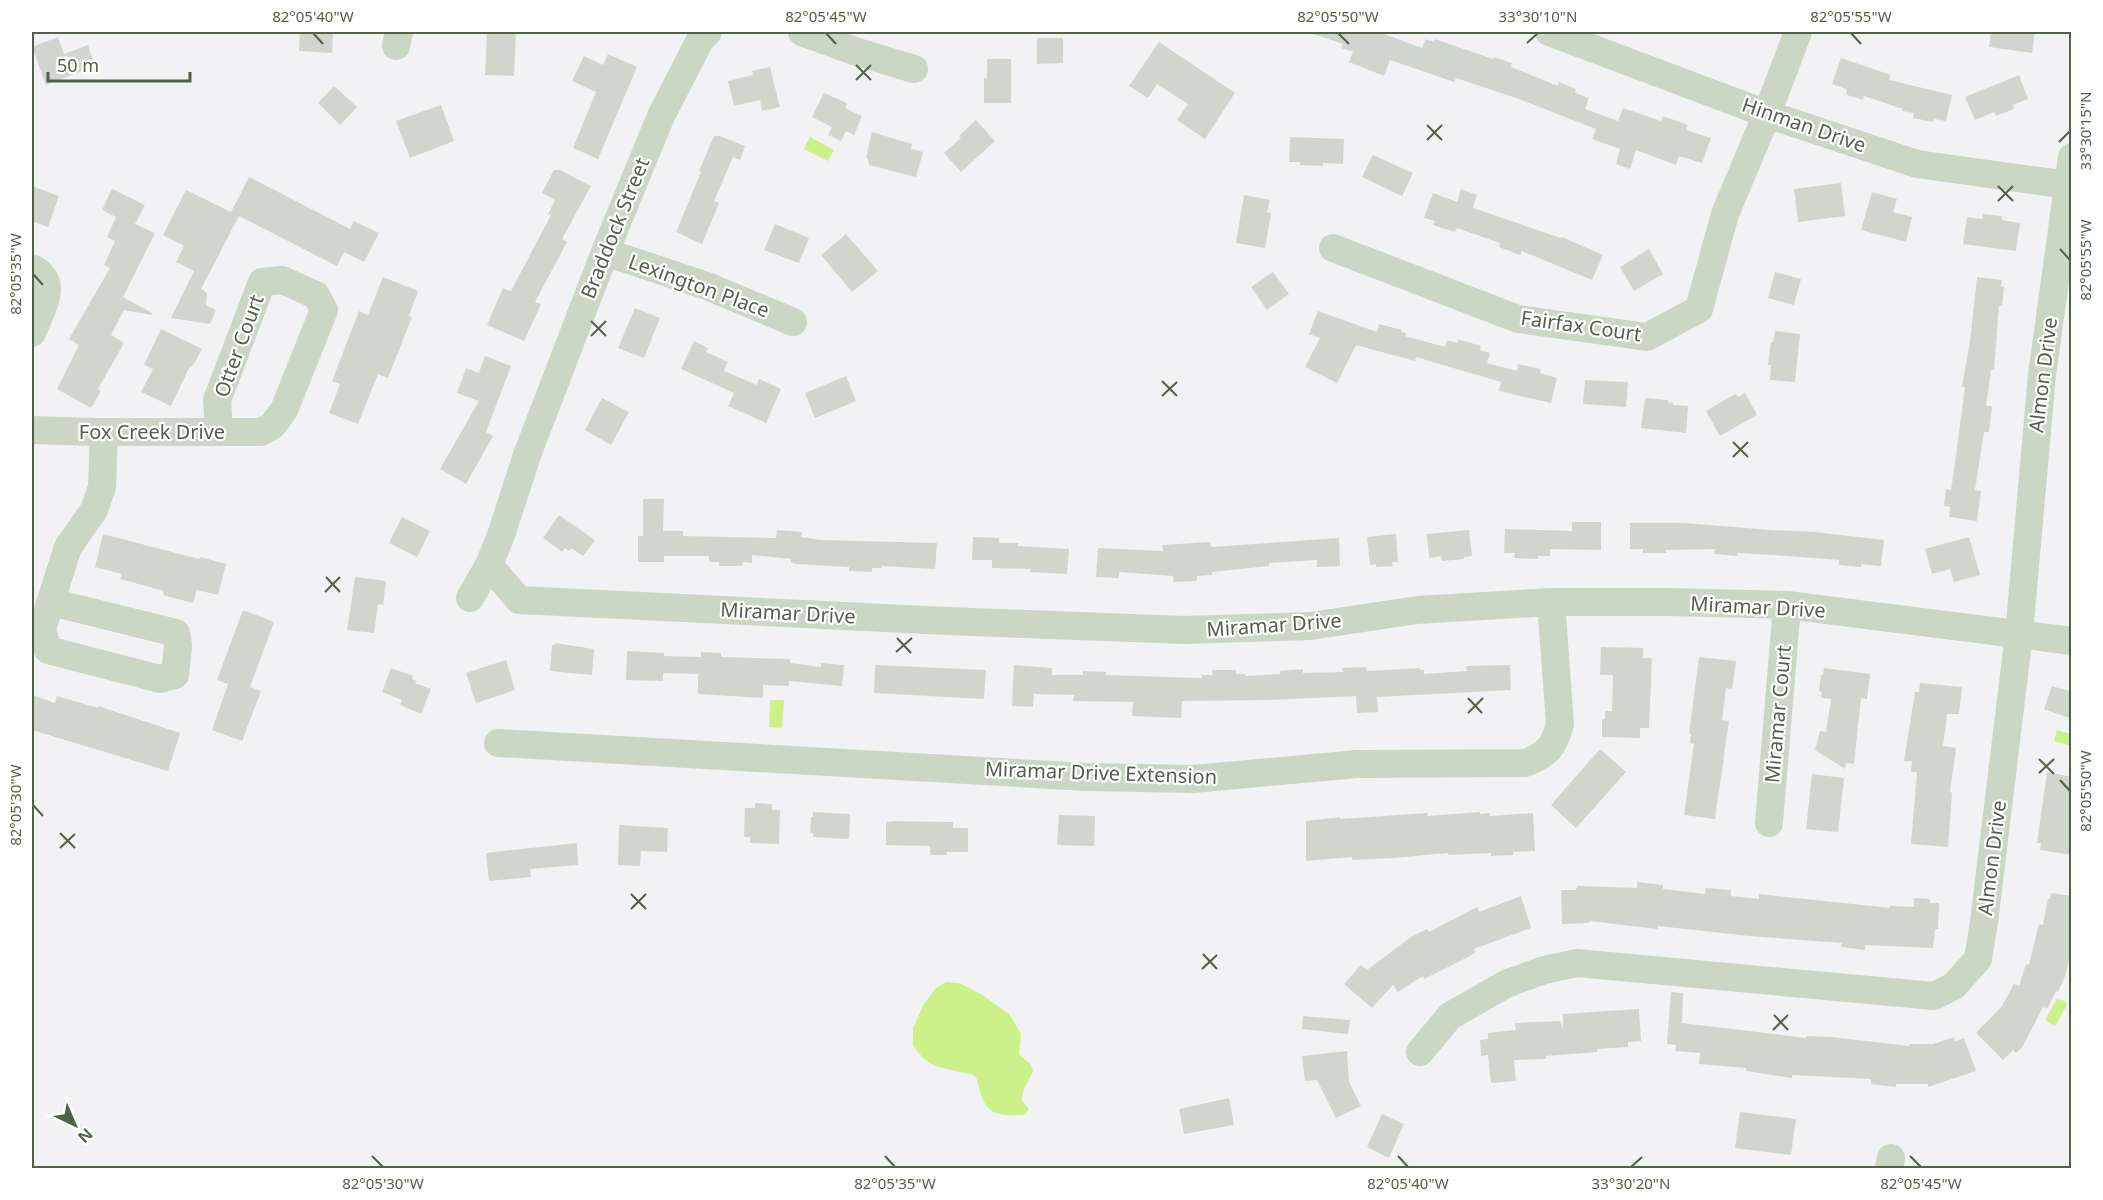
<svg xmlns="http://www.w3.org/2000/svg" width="2103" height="1200" viewBox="0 0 2103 1200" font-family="'Noto Sans',sans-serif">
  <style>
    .water { fill: #ccf18b }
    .building { fill: #d0d6ce }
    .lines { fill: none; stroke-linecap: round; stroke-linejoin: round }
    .minor { stroke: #cbd7c5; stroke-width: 28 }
    .ticks { fill: none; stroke: #516148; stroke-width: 2 }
    .labels { text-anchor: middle; stroke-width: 4.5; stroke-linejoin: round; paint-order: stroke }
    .street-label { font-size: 20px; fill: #516148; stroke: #fff }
    .neatline { fill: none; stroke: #516148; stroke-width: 2 }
    .ticks-label { font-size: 15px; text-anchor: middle; fill: #516148 }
  </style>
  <rect width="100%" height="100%" fill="#f2f2f4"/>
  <path class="water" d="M810,137L834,150L828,161L804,149Z
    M770,700H784L782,728L769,727Z
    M2057,730L2071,734V746L2054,741Z
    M946,982L959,983L981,994L1009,1014L1021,1034L1019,1054L1030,1064L1033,1071L1024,1089L1021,1099L1029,1109L1023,1115C996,1116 986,1115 979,1088C978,1082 978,1079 973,1075L942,1068L933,1065L923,1058L913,1046V1028L924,1004L936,988Z
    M2057,999L2065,1001L2067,1005L2055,1026L2045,1020Z"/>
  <path class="building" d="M300,32H333L332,53L299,51Z
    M487,32H516L514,76L485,75Z
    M1313,32H1379L1422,48L1426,39L1434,42L1435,39L1493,59L1494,57L1512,63L1511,67L1558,86L1559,82L1576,89L1575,93L1589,98L1585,109L1618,121L1623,108L1661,121L1663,116L1688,125L1686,130L1711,138L1702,163L1679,156L1676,165L1636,150L1630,169L1616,164L1620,149L1592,139L1596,129L1519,99L1456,78L1454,82L1390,60L1384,76L1349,62L1353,52L1341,48L1343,44L1313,34Z
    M1991,32H2035L2032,53L1989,47Z
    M58,37L64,54L88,45L95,66L46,85L32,47Z
    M1037,38H1063V63L1037,64Z
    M1159,42L1235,93L1205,139L1177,120L1188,104L1157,84L1148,98L1129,86Z
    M608,54L637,67L598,159L573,148L596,92L572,81L584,56L603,65Z
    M1841,58L1891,75L1889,80L1952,95L1946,121L1934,119L1933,122L1913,118L1914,113L1902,111L1903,109L1864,96L1863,100L1847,95L1846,89L1832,84Z
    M987,59H1011V103H984V78H987Z
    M770,67L780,107L762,111L760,100L734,106L728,81L753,75L752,71Z
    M2019,75L2028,99L2013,105L2014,109L1996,116L1994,112L1975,120L1965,97Z
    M334,86L357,107L340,125L318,103Z
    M824,93L847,103L845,108L862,116L854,135L846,131L841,141L828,135L832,127L812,117Z
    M441,105L454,141L410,158L396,121Z
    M976,120L995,141L961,172L944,153L961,138L959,136Z
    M872,132L912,144L911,149L923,152L916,177L869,165L868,159L866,158Z
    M714,136H720L745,146L740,160L733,157L714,201L719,203L702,244L676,232L701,172L699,171Z
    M1290,137L1344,139L1343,164L1323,163V166L1300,165V162H1289Z
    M1373,155L1413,173L1402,196L1362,177Z
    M554,170H560L591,186L562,239L567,242L535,302L541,304L524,341L487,325L503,288L511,291L551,215L548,214L555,200L542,193Z
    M249,177L350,229L354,221L379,233L364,262L344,252L337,266L231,212Z
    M1841,183L1845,216L1798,222L1794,189Z
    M32,186L59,196L48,227L32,221Z
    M112,189L145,205L135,224L155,233L123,297L152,313V315L124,310L111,335L124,343L98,389L101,391L91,408L57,389L79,345L69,339L110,268L104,265L115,241L107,237L116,217L102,210Z
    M1461,189L1477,195L1473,208L1561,238L1562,237L1603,255L1592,280L1522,251L1520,255L1499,247L1500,243L1457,228L1455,232L1433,225L1435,221L1424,218L1433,193L1457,202Z
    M186,190L239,216L201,289L207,293L206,305L216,310L210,324L171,318L194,271L176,262L184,246L163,235Z
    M1872,192L1897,199L1893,212L1912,217L1906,242L1861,230Z
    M1244,195L1270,200L1267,212L1271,213L1265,248L1236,243Z
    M1983,214L2002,216V220L2020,223L2016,251L1963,244L1967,217L1982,219Z
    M775,224L809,238L799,263L764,250Z
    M846,234L878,271L852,292L821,255Z
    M1649,249L1663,274L1634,291L1620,267Z
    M1273,272L1289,294L1267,310L1251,287Z
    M1775,272L1801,279L1794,305L1768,298Z
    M383,277L418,291L409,316L412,317L388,378L378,374L358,424L329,413L340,384L332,381L359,311L368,315Z
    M1977,277L2002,280L2001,287H2004L2002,306H1999L1994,370H1991L1986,406H1992L1989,432H1984L1975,490L1981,491L1977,521L1949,517L1950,507L1944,506L1946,489L1951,490L1954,470L1965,387H1962L1970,341Z
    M635,308L660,318L644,358L618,348Z
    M1318,311L1377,332L1379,324L1402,330L1401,332L1406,333L1405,336L1445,347L1447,340L1457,343L1458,339L1481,346L1480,350L1490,353L1487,363L1517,371L1518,364L1541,369L1540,373L1557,378L1551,403L1499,391L1501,382L1416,357L1415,361L1356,345L1337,383L1305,367L1320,338L1309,334Z
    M161,329L202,349L194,364L189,368L171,406L141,392L153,369L144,365Z
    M1775,331L1800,334L1795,382L1770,380L1771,365H1768L1771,342H1773Z
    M694,341L708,348L706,352L728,362L724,371L757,385L759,379L781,389L766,423L728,406L734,393L681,369Z
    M485,356L511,366L486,432L493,436L466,484L440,469L479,401L457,393L466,368L479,373Z
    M846,376L856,401L815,418L805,393Z
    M1585,380L1628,382L1626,407L1583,404Z
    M1745,393L1757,415L1720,436L1706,411L1735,394L1739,397Z
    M602,398L629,412L611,445L585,430Z
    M1645,398L1668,400V402L1673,403V405L1688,406L1686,433L1641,428Z
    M643,499H664L663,531H683V536L776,538L777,530L802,532L801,537L821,540L937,543L935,569L882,566V568H872V572L849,571V567L796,564L791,562V559L752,555V563L743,562L742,566H719V562H709V556H664V562H638V536H643Z
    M559,515L595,540L583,556L571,548L569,551L565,548L562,552L543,538Z
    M402,517L430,531L417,557L389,543Z
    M1572,522H1601V550L1550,549V556H1538V559L1514,558L1515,553H1504L1505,529L1572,531Z
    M1630,523H1684L1771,530L1815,532L1884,540L1881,566L1861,564V567L1839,565V560L1787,556L1738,553L1737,556L1714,554L1715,549L1666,550V553H1643V549H1630Z
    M1469,530L1472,556L1464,557V559L1442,561L1441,556L1429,558L1427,534Z
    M103,534L199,559L200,557L226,564L218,595L197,590L193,603L163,595L164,591L120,579L122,574L95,567Z
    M1396,534L1398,562H1392L1393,566L1376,567V564L1370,565L1367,537Z
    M973,537L999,538V543H1018V546L1069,549L1067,574L1030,572L1031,569L992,568V560H972Z
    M1969,537L1980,575L1954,582L1950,569L1932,574L1925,549Z
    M1339,538L1340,566L1317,567V560L1269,563V566L1212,572V575L1197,576V581L1174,582L1173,576L1119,572V578L1096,577L1098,548L1163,551L1162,545L1210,542L1211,547Z
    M355,577L386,581L383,605L378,604L374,633L347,630Z
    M243,610L274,622L250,687L261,691L242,741L212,730L228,684L217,680Z
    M555,643L594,649L592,675L550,671L552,645H555Z
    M1601,647L1643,648V658H1652L1649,728H1640V738L1602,737V719H1605V711H1612L1613,675H1600Z
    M627,651L664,653V656L701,657V652L721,653V657L790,659V663L821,667V663L844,665L842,686L789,681V686L763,685V698L698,694V674L663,673V681L626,680Z
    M1699,657L1736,661L1732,689L1726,688L1722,720L1729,721L1715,819L1684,815L1694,744L1690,743L1691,734H1689Z
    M506,660L515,690L476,703L466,673Z
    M875,665L986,670L984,699L874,693Z
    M1014,665L1052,668V675H1083V671L1106,672V675L1202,678V675H1213L1212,670H1236V674H1245V676L1280,674V671L1303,669V673L1343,672L1342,668L1366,667L1367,671L1420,668V670H1424V674L1467,671L1466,666L1510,665L1511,690L1377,697L1378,712L1357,713L1356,696L1268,700L1182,701L1181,718L1132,716L1133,702L1073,701L1074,695L1034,694L1033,707L1012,706Z
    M391,668L413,676L412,679L417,681L415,683L431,689L421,714L400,705L402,700L382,692Z
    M1824,668L1870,674L1867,699L1861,698L1854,764L1846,763L1845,769L1815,750L1820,731L1826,732L1831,699L1821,698L1822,692L1819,691L1821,675H1823Z
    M1920,683L1962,687L1959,714H1947L1943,746L1956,748L1950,792L1952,793L1948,847L1911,844L1917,772H1911L1912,761H1904L1915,692H1919Z
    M2052,686L2072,692V719L2044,709Z
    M32,695L55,703L57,696L98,708V706L180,733L168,771L32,730Z
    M1600,749L1626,772L1576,828L1551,805Z
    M2047,772L2072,777V855L2040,850L2041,843H2037Z
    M1812,774L1844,778L1838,832L1806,829Z
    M755,803L772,804V810H780L779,844L750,843V837H744L745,808H755Z
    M813,812L850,814L849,839L813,837V833H810L811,817H813Z
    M1480,812V814L1490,813V816L1533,813L1535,851L1513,852V855L1491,856V853L1448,855V853L1394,858L1352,860V857L1306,861V821L1340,817V819L1428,813L1427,816Z
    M1059,815L1095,816L1094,846L1057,845Z
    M893,821L953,822V828H968V852H947V855H930V846L886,845V822Z
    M619,825L668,828L667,852L641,851L640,866L618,865Z
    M577,843L578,865L530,869L531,877L489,881L486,853Z
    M1637,882L1663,885V889L1705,894L1706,888L1731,890V896L1759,899V894L1890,908V906L1914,907V898L1930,899V903H1939L1938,929H1935L1933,948L1865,945V950L1841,947L1842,943L1749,936L1658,926V929L1589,921V923L1562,924L1561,890H1576L1577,886L1637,888Z
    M2051,893L2072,896V949L2065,976L2058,992L2056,991L2047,1009L2043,1007L2023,1046L2016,1053L2013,1050L2003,1060L1976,1033L2002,1006L2014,984L2019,986L2026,964L2029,965L2039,924L2043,925L2048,899H2050Z
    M1521,896L1531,928L1474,949L1476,952L1470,956L1424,979L1423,976L1398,992L1393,985L1372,1008L1344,984L1361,965L1367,970L1411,937L1427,929L1429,932L1477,907L1479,912Z
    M1671,992L1683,993L1682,1023L1806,1038V1036L1832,1037L1909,1046V1044H1933L1954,1037L1955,1042L1964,1038L1976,1071L1928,1087V1084H1896V1087L1871,1084V1079L1792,1075V1078L1746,1071V1068L1699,1064L1700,1053L1675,1051L1676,1045L1667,1044Z
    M1639,1009L1641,1041L1628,1042V1047L1597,1049V1052L1546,1056V1059L1514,1060L1516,1081L1491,1083L1488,1055L1481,1056L1480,1040L1488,1039V1033L1516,1030L1515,1023L1560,1021L1563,1030V1014Z
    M1303,1016L1350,1020L1348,1034L1302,1029Z
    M1347,1051L1349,1082L1361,1106L1336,1118L1317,1080L1305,1081L1302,1056Z
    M1229,1098L1234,1125L1184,1134L1179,1109Z
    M1740,1112L1796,1119L1791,1155L1735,1148Z
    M1382,1114L1404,1124L1389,1158L1367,1147Z"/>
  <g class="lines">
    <path class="minor" d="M802,32L854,51L914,69
      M1549,32L1767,114L1917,164L2068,185
      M396,46L399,32
      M1333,248L1518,319L1647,337L1699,309L1725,214L1767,114L1798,32
      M605,252L707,286L793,322
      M32,268C61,283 40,311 32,333
      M32,430L93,432H261L272,426L284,410L324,310L316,295L282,280L262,282L217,400L219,432
      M489,565L519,600L947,621L1184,630L1311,626L1417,610L1551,602H1670L1787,605L2072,641
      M470,598L489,565L501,535L527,455L605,252L661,116L700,40L708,32
      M51,602L176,633L178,645L175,675L160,679L48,650L42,629L68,547L94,510L102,487L104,432
      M498,743L1087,777L1193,779L1357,764L1525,763C1547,755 1554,747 1560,724L1551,602
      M1769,823L1787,605
      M1420,1052L1450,1016L1506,984L1544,970L1577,963L1934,996L1954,986L1978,959L1984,922L2019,634L2042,375L2072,157
      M1889,1168L1891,1158"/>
  </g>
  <path class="ticks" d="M313,33L323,44M826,33L836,44M1338,33L1349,44M1851,33L1861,44M1527,43L1538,33M856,65L871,80M856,80L871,65M1427,125L1442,140M1427,140L1442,125M2059,142L2070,131M1998,186L2013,201M1998,201L2013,186M2060,249L2070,260M33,274L43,285M591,321L606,336M591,336L606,321M1162,381L1177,396M1162,396L1177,382M1733,442L1748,457M1733,457L1748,442M326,577L340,592M325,592L340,577M897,638L911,653M896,652L912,638M1468,698L1482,713M1468,713L1483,698M2039,759L2054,774M2039,773L2054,759M2060,780L2070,791M33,805L43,816M60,833L75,848M60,848L75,834M631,894L646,909M631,909L646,894M1203,954L1217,969M1202,969L1217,955M1774,1015L1788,1030M1773,1030L1788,1015M372,1156L383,1167M885,1156L895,1167M1398,1156L1408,1167M1910,1156L1921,1167M1631,1167L1642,1157"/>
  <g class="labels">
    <g class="street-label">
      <text transform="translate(1804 125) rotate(19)" y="7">Hinman Drive</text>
      <text transform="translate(615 228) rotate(-68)" y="7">Braddock Street</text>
      <text transform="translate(699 286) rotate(20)" y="7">Lexington Place</text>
      <text transform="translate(1581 326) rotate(8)" y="7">Fairfax Court</text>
      <text transform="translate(239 346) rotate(-70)" y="7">Otter Court</text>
      <text transform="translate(2043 375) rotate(-83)" y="7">Almon Drive</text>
      <text x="152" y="439">Fox Creek Drive</text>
      <text transform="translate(1758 607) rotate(3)" y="7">Miramar Drive</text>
      <text transform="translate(788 613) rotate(3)" y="7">Miramar Drive</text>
      <text transform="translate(1274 625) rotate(-4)" y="7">Miramar Drive</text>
      <text transform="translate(1778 714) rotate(-85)" y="7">Miramar Court</text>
      <text transform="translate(1101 773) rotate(2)" y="7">Miramar Drive Extension</text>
      <text transform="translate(1992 858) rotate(-83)" y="7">Almon Drive</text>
    </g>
  </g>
  <rect width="2103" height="1200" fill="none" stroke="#ffffff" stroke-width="66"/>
  <g transform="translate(75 1125) rotate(136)" stroke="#ffffff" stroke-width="4.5" paint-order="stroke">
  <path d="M0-4.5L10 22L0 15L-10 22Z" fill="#516148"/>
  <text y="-9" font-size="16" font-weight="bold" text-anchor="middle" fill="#516148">N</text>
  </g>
  <path d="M48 72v9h142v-9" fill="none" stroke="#516148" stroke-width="3"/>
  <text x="57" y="72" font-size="18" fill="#516148" stroke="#ffffff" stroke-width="4.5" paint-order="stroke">50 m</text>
  <rect x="33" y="33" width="2037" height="1134" class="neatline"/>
  <g class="ticks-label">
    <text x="313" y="22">82°05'40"W</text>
    <text x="826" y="22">82°05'45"W</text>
    <text x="1338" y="22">82°05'50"W</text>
    <text x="1538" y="22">33°30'10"N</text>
    <text x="1851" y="22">82°05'55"W</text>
    <text transform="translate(2086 131) rotate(-90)" y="5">33°30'15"N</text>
    <text transform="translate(2086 260) rotate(-90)" y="5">82°05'55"W</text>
    <text transform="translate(16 274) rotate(-90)" y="5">82°05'35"W</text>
    <text transform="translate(2086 791) rotate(-90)" y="5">82°05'50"W</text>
    <text transform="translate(16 805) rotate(-90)" y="5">82°05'30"W</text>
    <text x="383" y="1189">82°05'30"W</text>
    <text x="895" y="1189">82°05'35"W</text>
    <text x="1408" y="1189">82°05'40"W</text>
    <text x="1631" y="1189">33°30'20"N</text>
    <text x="1921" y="1189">82°05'45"W</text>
  </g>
</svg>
